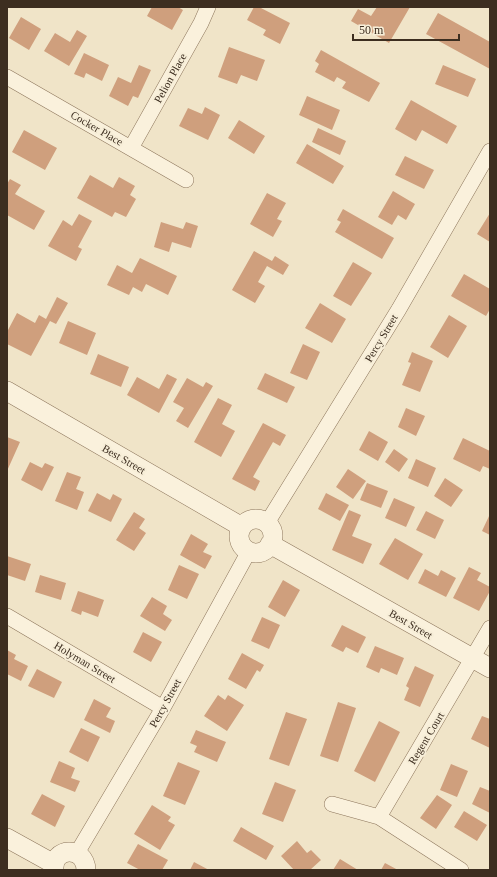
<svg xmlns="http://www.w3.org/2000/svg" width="497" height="877" viewBox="0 0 497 877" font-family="Georgia,serif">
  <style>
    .building { fill: #cf9f7d }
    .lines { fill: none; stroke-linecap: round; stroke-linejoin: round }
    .minor-casing { stroke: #8d765c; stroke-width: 16 }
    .tertiary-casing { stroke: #8d765c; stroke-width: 20 }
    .minor { stroke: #faf1dc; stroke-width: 15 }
    .tertiary { stroke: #faf1dc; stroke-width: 19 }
    .labels { text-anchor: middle; stroke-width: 4; stroke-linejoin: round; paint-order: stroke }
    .street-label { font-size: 11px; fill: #3d2e20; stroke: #f7eed8 }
  </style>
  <rect width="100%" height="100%" fill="#f0e4c8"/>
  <path class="building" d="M152,7H178L183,10L172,30L147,16Z
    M254,7H259L290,23L280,44L263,35L266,30L247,20Z
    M377,7H410L389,43L351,21L358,9L371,16Z
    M438,13L490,42V69L426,34Z
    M21,17L41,29L29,50L9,38Z
    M77,30L87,36L69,66L44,51L55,33L70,42Z
    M229,47L265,60L257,81L241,75L237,84L218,77Z
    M321,50L380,83L369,102L342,88L346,82L337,77L334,82L315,72L319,64L315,61Z
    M84,53L109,65L102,81L86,73L84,78L74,74Z
    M139,65L151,70L138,98L133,96L128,106L109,96L118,77L131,83Z
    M443,65L476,79L468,97L435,84Z
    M307,96L340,110L332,130L299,115Z
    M411,100L457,126L447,144L422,130L416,141L395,129Z
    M205,107L220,115L208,140L179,126L188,108L202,114Z
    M239,120L265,136L254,154L228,138Z
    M318,128L346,141L340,155L312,142Z
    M24,130L57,148L45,170L12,152Z
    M307,144L344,166L333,184L296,163Z
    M405,156L434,170L424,189L395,175Z
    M90,175L113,188L119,177L135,186L130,195L136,199L126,217L115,212L112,217L77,198Z
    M10,179L21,185L15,194L45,211L34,230L7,215V184Z
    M393,191L415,204L406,220L398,215L392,225L378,217Z
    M267,193L286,203L277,219L282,221L273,237L250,224Z
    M343,209L394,238L382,259L335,232L341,222L337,220Z
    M490,213V242L477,234Z
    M79,214L92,221L78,247L82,249L76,261L48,246L63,220L72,226Z
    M161,222L183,229L186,222L198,226L191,248L172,242L169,252L154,247Z
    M254,251L272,261L275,256L289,265L283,275L267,266L258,282L265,286L255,303L232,290Z
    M140,258L177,276L168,295L146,284L142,292L133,287L129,295L107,285L117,265L132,273Z
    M353,262L372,273L351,306L333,296Z
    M464,274L490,289V309L486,316L451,296Z
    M57,297L68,303L56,324L50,321L31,356L7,344V332L17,313L35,323L39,315L46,319Z
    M320,303L346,319L332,343L305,328Z
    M449,315L467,326L448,358L430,347Z
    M68,321L96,333L87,355L59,343Z
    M303,344L320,352L307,380L290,373Z
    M412,352L433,361L420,392L402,385L411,363L408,362Z
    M98,354L129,367L121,387L90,374Z
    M265,373L295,387L287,403L257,389Z
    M167,374L177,379L159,413L127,395L137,377L159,389Z
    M187,378L203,387L206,382L213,386L188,428L176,421L184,408L173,402Z
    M218,398L232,405L222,424L235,431L221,457L194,442Z
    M406,408L425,416L416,436L398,427Z
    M263,423L286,435L280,446L273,442L253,477L260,481L255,491L232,479Z
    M369,431L388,442L378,461L359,450Z
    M7,437L20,442L7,471Z
    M463,438L490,451V469L483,466L480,472L453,459Z
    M394,449L408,459L399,472L385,462Z
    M416,459L436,468L428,487L408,478Z
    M30,462L42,468L45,463L54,467L42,491L21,480Z
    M348,469L366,481L353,499L336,487Z
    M67,472L81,477L76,489L84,492L77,510L55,501Z
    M445,478L463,490L451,507L434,496Z
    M367,483L388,491L381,508L360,500Z
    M97,493L110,500L113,494L122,499L111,522L88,511Z
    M326,493L349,505L340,521L318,509Z
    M394,498L415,507L406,527L385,518Z
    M349,510L361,515L352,536L372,544L363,564L332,550Z
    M426,511L444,520L435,539L416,530Z
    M134,512L145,519L139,528L146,533L134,551L116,540Z
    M490,514V535L482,531Z
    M191,534L208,544L203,552L212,556L205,569L180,555Z
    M395,538L423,554L408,580L379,564Z
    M7,556L31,564L25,581L7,575Z
    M179,565L199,574L187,599L168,590Z
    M469,567L481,573L477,580L490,587V591L479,611L453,598Z
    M425,569L438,576L441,570L456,578L446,597L418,583Z
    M40,575L66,583L61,600L35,592Z
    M283,580L300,590L285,617L268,607Z
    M78,591L104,600L98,617L82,611L81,615L71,611Z
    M152,597L167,606L163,614L172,620L165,631L140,616Z
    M262,617L280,625L269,649L251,641Z
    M342,625L366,637L358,653L346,647L343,652L331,646Z
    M143,632L162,642L151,662L133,652Z
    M375,646L404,658L397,675L381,668L379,673L366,667Z
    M7,650L16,655L14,659L28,666L21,681L7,674Z
    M242,653L264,665L260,672L257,670L246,689L228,679Z
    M415,666L434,675L420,707L404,700L409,688L406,686Z
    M37,669L62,682L54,698L28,686Z
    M218,695L225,700L228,695L244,705L227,731L204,716Z
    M94,699L111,708L106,717L115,721L110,733L84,720Z
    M338,702L356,708L338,762L320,756Z
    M286,712L307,719L289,766L269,759Z
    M482,716L490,719V748L471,739Z
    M379,721L400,732L375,782L354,771Z
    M81,728L100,737L88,762L69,752Z
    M196,730L226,742L217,762L194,752L197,746L190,743Z
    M59,761L75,768L71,778L80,781L75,792L50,782Z
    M178,762L200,771L185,805L163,796Z
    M451,764L468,771L457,797L440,790Z
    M275,782L296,790L283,822L262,814Z
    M480,787L490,791V813L472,804Z
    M42,794L65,806L55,827L31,814Z
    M437,795L452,805L436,829L420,818Z
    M152,805L171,817L168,821L175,825L160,850L134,834Z
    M464,811L487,825L477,841L454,827Z
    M241,827L274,846L266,860L233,841Z
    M297,841L307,853L311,850L321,860L310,870H294L281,856Z
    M138,844L168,860L162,870H140L127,863Z
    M340,859L358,870H333Z
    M194,862L209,870H190Z
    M385,863L398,870H381Z"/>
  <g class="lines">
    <g class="minor-casing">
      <path id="minor" d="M7,77L186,180
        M131,148L201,23L208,7
        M267,523L399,309L490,151
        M7,616L163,708
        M332,804L379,817L461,870
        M379,817L490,628
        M77,853L163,708L249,551"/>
    </g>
    <g class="tertiary-casing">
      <path id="tertiary" d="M7,391L242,527
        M239 536a17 17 0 1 1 34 0a17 17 0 1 1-34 0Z
        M270,544L490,668
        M7,838L54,864
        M54,870C52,847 85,845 86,870"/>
    </g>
    <use href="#minor" class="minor"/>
    <use href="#tertiary" class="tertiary"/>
  </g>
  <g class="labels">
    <g class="street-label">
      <text transform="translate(170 78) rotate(-61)" y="4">Pelion Place</text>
      <text transform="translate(97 128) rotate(30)" y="4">Cocker Place</text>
      <text transform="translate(381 338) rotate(-59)" y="4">Percy Street</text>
      <text transform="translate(124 459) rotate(30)" y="4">Best Street</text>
      <text transform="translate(411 624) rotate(30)" y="4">Best Street</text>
      <text transform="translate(85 662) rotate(31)" y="4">Holyman Street</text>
      <text transform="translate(165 703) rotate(-61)" y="4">Percy Street</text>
      <text transform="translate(426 738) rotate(-59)" y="4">Regent Court</text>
    </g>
  </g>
  <rect width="497" height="877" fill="none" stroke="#3d2e20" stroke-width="16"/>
  <path d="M353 34v6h106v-6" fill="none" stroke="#3d2e20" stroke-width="2"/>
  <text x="359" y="34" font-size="12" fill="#3d2e20" stroke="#f7eed8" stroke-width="3" paint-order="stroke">50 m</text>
</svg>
